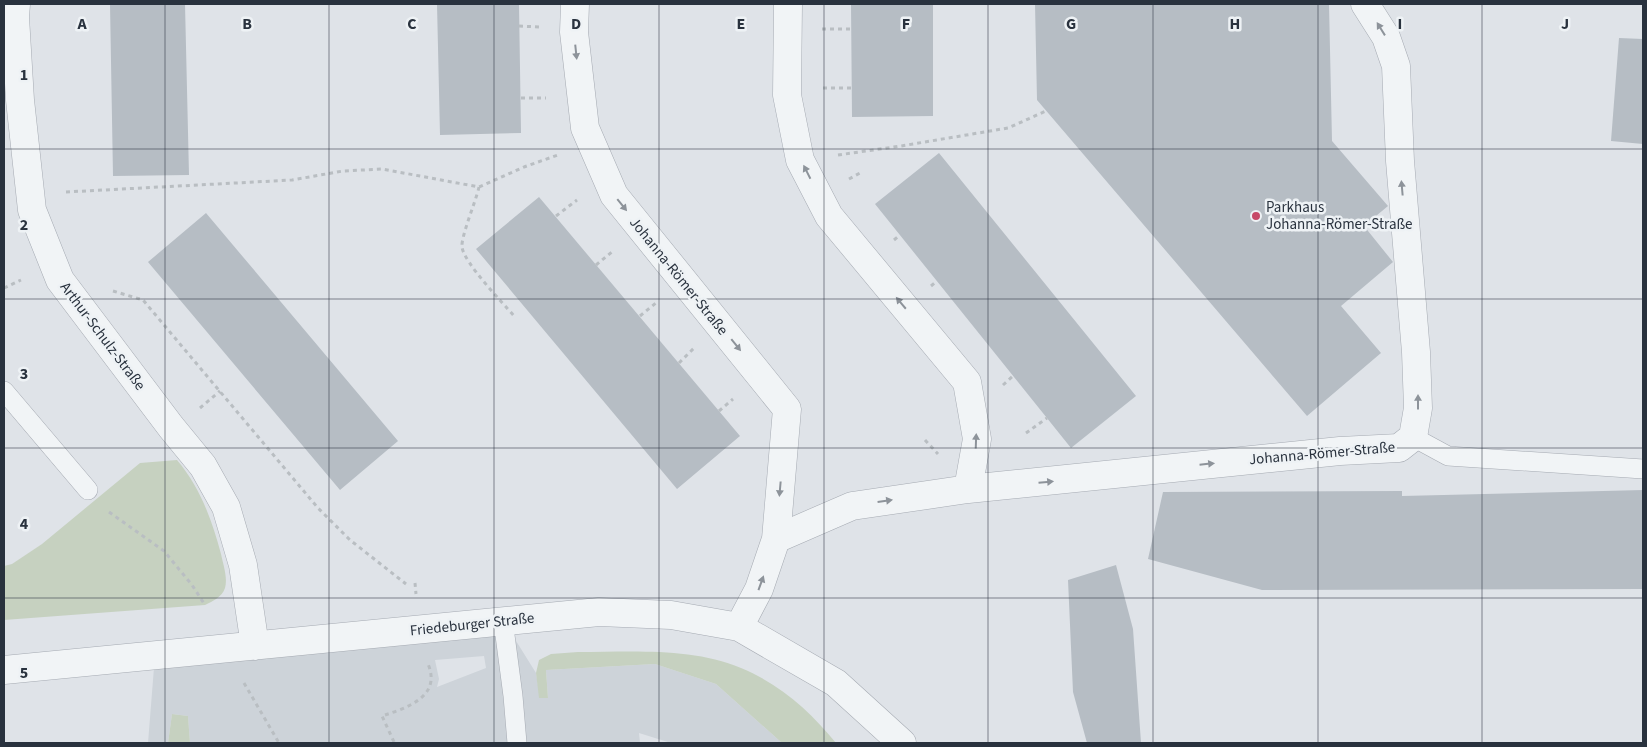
<svg xmlns="http://www.w3.org/2000/svg" width="1647" height="747" viewBox="0 0 1647 747" font-family="'Source Sans 3',sans-serif">
  <style>
    .built { fill: #cdd3d9; fill-rule: evenodd }
    .green { fill: #c6d1c0 }
    .building { fill: #b6bdc4 }
    .lines { fill: none; stroke-linecap: round; stroke-linejoin: round }
    .lane-casing { stroke: #a5aab2; stroke-width: 20 }
    .street-casing { stroke: #a5aab2; stroke-width: 29 }
    .path { stroke: #b9bec2; stroke-width: 3; stroke-dasharray: 4 4; stroke-linecap: butt }
    .lane { stroke: #f1f4f6; stroke-width: 19 }
    .street { stroke: #f1f4f6; stroke-width: 28 }
    .oneway { fill: #8d939a }
    .grid { fill: none; stroke: #29323e; stroke-width: 1; stroke-opacity: 0.55 }
    .poi-dot { fill: #c74968; stroke: #eef2f5; stroke-width: 2 }
    .labels { text-anchor: middle; stroke-width: 5; stroke-linejoin: round; paint-order: stroke }
    .poi-label { font-size: 15px; fill: #29323e; stroke: #eef2f5; text-anchor: start }
    .street-label { font-size: 15px; fill: #29323e; stroke: #eef2f5 }
    .grid-label { font-size: 16px; text-anchor: middle; font-weight: bold; fill: #29323e; stroke: #eef2f5; stroke-width: 5; stroke-linejoin: round; paint-order: stroke }
  </style>
  <rect width="100%" height="100%" fill="#dfe3e8"/>
  <path class="built" d="M503,620L536,673L540,698H548L546,670L655,664L716,684L782,743H671L639,733L640,743H190L188,716L172,714L168,743H148L155,655ZM484,656L486,668L437,687L439,679L435,660Z"/>
  <path class="green" d="M177,460C200,487 212,520 221,554C223,564 228,578 225,588C222,597 213,601 205,605L4,620V566L12,564L42,544L140,463Z
    M578,652C631,652 692,647 741,668C780,684 811,712 836,743H782L716,684L655,664L546,670L548,698H539L536,673L539,660L551,654Z
    M172,714L188,716L190,743H168Z"/>
  <path class="building" d="M110,4H185L189,175L113,176Z
    M437,4H519L521,133L440,135Z
    M851,4H933V116L852,117Z
    M1035,4H1329L1332,141L1388,206L1364,226L1393,262L1341,306L1381,353L1307,416L1037,100Z
    M1619,38L1643,39V144L1611,141Z
    M939,153L1136,396L1071,448L875,204Z
    M539,197L740,436L677,489L476,249Z
    M206,213L398,441L340,490L148,262Z
    M1643,490V589L1262,590L1148,559L1163,492L1402,491V496Z
    M1116,565L1133,629L1141,743H1087L1073,692L1068,580Z"/>
  <g class="lines">
    <g class="lane-casing">
      <path id="lane" d="M4,391L88,490
        M1413,437L1448,456L1643,469
        M503,620L513,696L517,743"/>
    </g>
    <g class="street-casing">
      <path id="street" d="M16,4L15,17L20,100L32,210L60,280L171,427L203,466L226,507L243,565L255,646
        M575,4L574,32L585,128L614,195L787,409L776,539
        M788,4L787,95L800,160L829,216L967,382L977,439L968,489
        M739,627L759,589L776,539L852,506L968,489L1340,451L1399,448L1413,437L1418,408L1416,352L1400,161L1396,66L1386,37L1365,4
        M4,670L599,612L671,615L739,627L836,683L902,743"/>
    </g>
    <path class="path" d="M519,26L539,27
      M822,29H851
      M823,88H852
      M521,98H546
      M838,155L901,146L1008,128L1046,111
      M849,179L860,173
      M479,187C476,201 461,236 462,247C464,263 503,303 514,316
      M66,192L292,180L343,171L382,169L479,187L524,167L558,155
      M556,216L577,200
      M894,240L900,235
      M596,265L613,251
      M931,286L937,281
      M4,288L21,280
      M113,291L143,300L318,508L350,540L406,584
      M640,316L657,302
      M679,363L694,348
      M1003,385L1013,376
      M200,408L220,391
      M719,411L733,399
      M1026,433L1047,418
      M925,440L938,454
      M109,512L164,551L192,585L205,605
      M415,583L416,594
      M244,683L279,743
      M394,742L382,716C406,708 442,697 428,664"/>
    <use href="#lane" class="lane"/>
    <use href="#street" class="street"/>
  </g>
  <defs><path id="oneway-solid" d="M-6-.8H1V-3.2L6.5 0L1 3.2V.8H-6Z" transform="scale(1.25)"/></defs>
  <g class="oneway">
    <use href="#oneway-solid" transform="translate(1381 29) rotate(-122)"/>
    <use href="#oneway-solid" transform="translate(576 52) rotate(84)"/>
    <use href="#oneway-solid" transform="translate(807 172) rotate(-117)"/>
    <use href="#oneway-solid" transform="translate(1402 188) rotate(-95)"/>
    <use href="#oneway-solid" transform="translate(622 205) rotate(51)"/>
    <use href="#oneway-solid" transform="translate(901 303) rotate(-130)"/>
    <use href="#oneway-solid" transform="translate(736 345) rotate(51)"/>
    <use href="#oneway-solid" transform="translate(1418 402) rotate(-90)"/>
    <use href="#oneway-solid" transform="translate(976 441) rotate(-88)"/>
    <use href="#oneway-solid" transform="translate(1207 464) rotate(-6)"/>
    <use href="#oneway-solid" transform="translate(1046 482) rotate(-5)"/>
    <use href="#oneway-solid" transform="translate(780 489) rotate(95)"/>
    <use href="#oneway-solid" transform="translate(885 501) rotate(-8)"/>
    <use href="#oneway-solid" transform="translate(761 583) rotate(-70)"/>
  </g>
  <path class="grid" d="M165,4V743M329,4V743M494,4V743M659,4V743M824,4V743M988,4V743M1153,4V743M1318,4V743M1482,4V743M4,149H1643M4,299H1643M4,448H1643M4,598H1643"/>
  <circle class="poi-dot" cx="1256" cy="216" r="5"/>
  <g class="labels">
    <g class="poi-label">
      <text x="1266" y="212">Parkhaus<tspan x="1266" dy="17">Johanna-Römer-Straße</tspan></text>
    </g>
    <g class="street-label">
      <text transform="translate(679 276) rotate(51)" y="5">Johanna-Römer-Straße</text>
      <text transform="translate(103 336) rotate(53)" y="5">Arthur-Schulz-Straße</text>
      <text transform="translate(1322 453) rotate(-5)" y="5">Johanna-Römer-Straße</text>
      <text transform="translate(472 624) rotate(-6)" y="5">Friedeburger Straße</text>
    </g>
  </g>
  <g class="grid-label">
    <text x="82" y="29">A</text>
    <text x="247" y="29">B</text>
    <text x="412" y="29">C</text>
    <text x="576" y="29">D</text>
    <text x="741" y="29">E</text>
    <text x="906" y="29">F</text>
    <text x="1071" y="29">G</text>
    <text x="1235" y="29">H</text>
    <text x="1400" y="29">I</text>
    <text x="1565" y="29">J</text>
    <text x="24" y="80">1</text>
    <text x="24" y="230">2</text>
    <text x="24" y="379">3</text>
    <text x="24" y="529">4</text>
    <text x="24" y="678">5</text>
  </g>
  <rect width="1647" height="747" fill="none" stroke="#29323e" stroke-width="10"/>
</svg>
